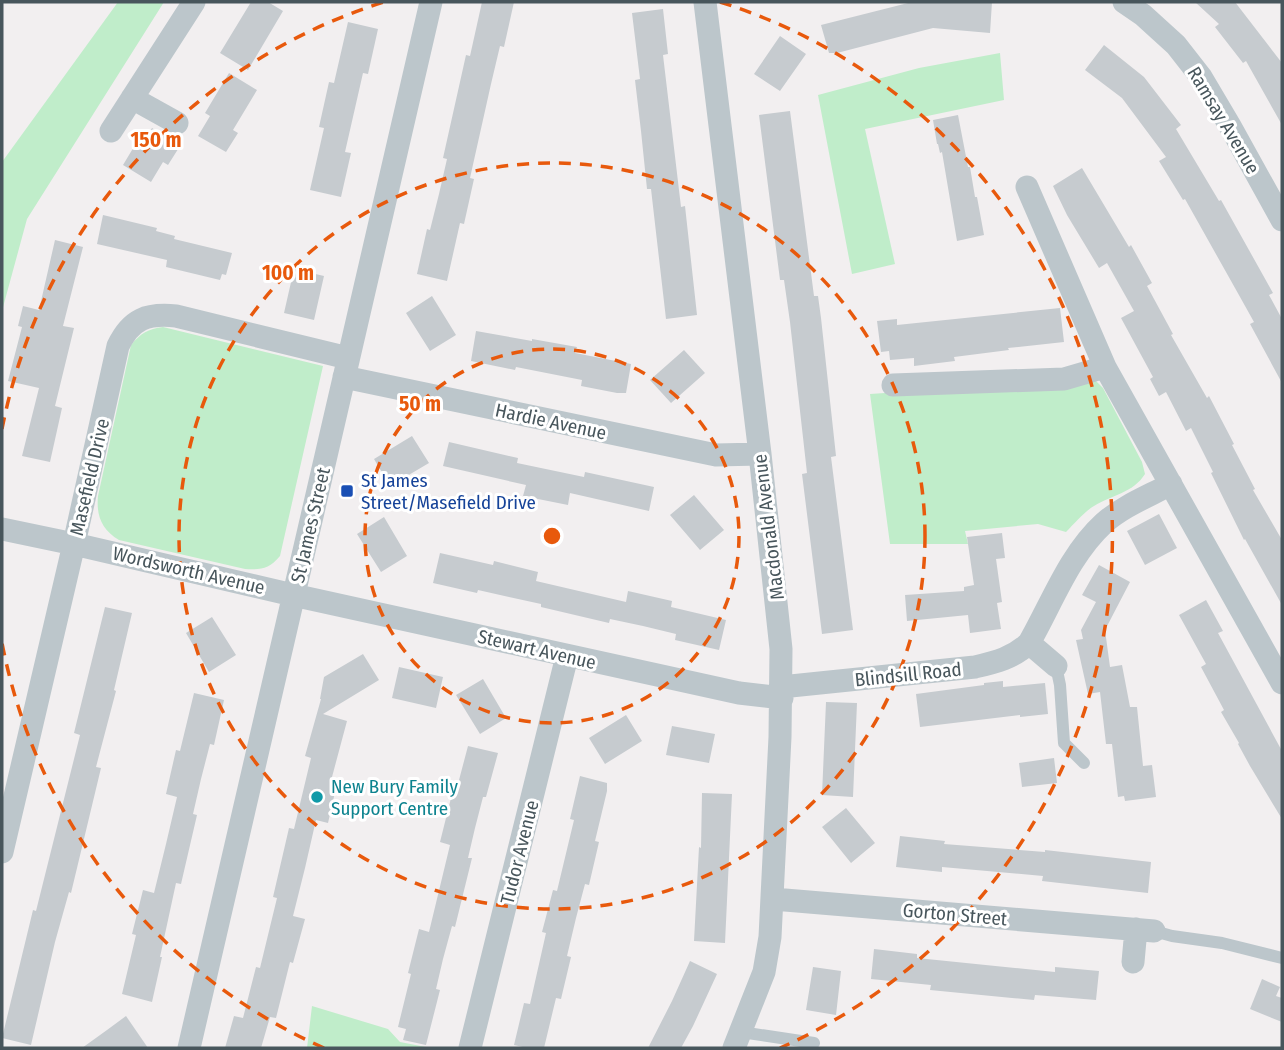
<svg xmlns="http://www.w3.org/2000/svg" width="1284" height="1050" viewBox="0 0 1284 1050" font-family="'Fira Sans Condensed',sans-serif">
  <style>
    .green { fill: #c0edca }
    .building { fill: #c6cbcf }
    .lines { fill: none; stroke-linecap: round; stroke-linejoin: round }
    .service { stroke: #bcc6cb; stroke-width: 12 }
    .minor { stroke: #bcc6cb; stroke-width: 23 }
    .ring { fill: none; stroke: #e8590c; stroke-width: 3.5; stroke-dasharray: 12 9 }
    .transit-dot { fill: #1a4fb4; stroke: #fff; stroke-width: 2.5 }
    .culture-dot { fill: #0f9aa8; stroke: #fff; stroke-width: 2.5 }
    .labels { text-anchor: middle; stroke-width: 6; stroke-linejoin: round; paint-order: stroke }
    .street-label { font-size: 19px; fill: #48565c; stroke: #fff }
    .transit-label { font-size: 19px; fill: #164399; stroke: #fff; text-anchor: start }
    .culture-label { font-size: 19px; fill: #0d838f; stroke: #fff; text-anchor: start }
    .centre { fill: #e8590c; stroke: #fff; stroke-width: 3.5 }
    .ring-label { font-size: 21px; text-anchor: middle; font-weight: bold; fill: #e8590c; stroke: #fff; stroke-width: 6; stroke-linejoin: round; paint-order: stroke }
  </style>
  <rect width="100%" height="100%" fill="#f2eff0"/>
  <path class="green" d="M118,2H164L27,219L2,311V162Z
    M1000,53L1004,100L865,129L895,264L852,274L818,95L919,68Z
    M163,327L323,366L280,556C269,569 261,570 245,569L119,540C102,530 96,516 98,496L131,345C141,333 148,329 163,327Z
    M1094,379L1103,388L1142,462L1145,474C1133,493 1112,495 1094,506C1084,512 1074,524 1066,532L1038,524L965,531L968,544H890L870,394Z
    M312,1006L388,1029L400,1042L431,1048H307Z"/>
  <path class="building" d="M251,2H268L283,11L248,70L220,53Z
    M482,2H514L504,47L500,46L491,84L470,178L474,179L464,224L460,223L447,281L417,274L427,229L430,230L439,194L447,159L443,158L466,55L470,56Z
    M912,2H992L990,33L933,28L837,53H829L821,25Z
    M1195,2H1235L1282,63V125L1246,61L1243,63L1215,27L1219,24Z
    M663,9L668,54L663,55L681,207L685,206L697,315L666,319L651,189H647L641,131L635,80L640,79L632,13Z
    M348,22L378,29L368,74L363,73L345,152L351,153L341,197L310,190L324,128L319,127L329,82L334,83Z
    M780,36L806,54L780,91L754,74Z
    M1104,45L1144,77L1181,125L1176,129L1219,201L1221,200L1273,293L1269,295L1282,319V383L1250,324L1254,322L1235,288L1185,199L1183,200L1159,161L1166,157L1122,98L1085,70Z
    M229,73L257,90L233,130L238,133L226,152L198,136L210,116L205,113Z
    M790,111L814,296H818L821,318L836,456L831,457L853,630L822,634L802,474L807,473L790,322L784,280H780L759,115Z
    M958,115L968,167H970L975,197H977L984,235L957,241L942,152L940,153L938,144H937L933,120Z
    M152,128L180,146L168,165L163,162L151,182L123,165L135,145L140,148Z
    M1082,168L1129,247L1131,245L1152,283L1147,286L1173,334L1171,335L1207,398L1209,396L1234,444L1232,445L1255,489L1253,490L1282,540V605L1245,539L1244,540L1211,473L1213,472L1191,428L1186,431L1166,392L1159,396L1150,379L1153,377L1121,318L1134,311L1107,263L1099,268L1067,215L1053,186Z
    M103,215L157,228L156,231L175,236L174,239L232,253L226,275L222,274L220,280L166,267L167,260L97,244Z
    M55,240L83,247L63,326L74,328L55,406L62,408L50,462L22,456L39,388L8,381L22,327L18,326L23,306L39,310Z
    M294,269L324,276L314,320L284,313Z
    M432,296L456,335L430,351L406,313Z
    M1060,308L1064,342L1008,348L1009,350L954,357L955,361L914,366V358L890,360L889,351L881,352L877,321L897,319V325Z
    M476,331L532,341V339L577,347L575,353L631,364L626,393H617L581,386L582,380L516,367L515,370L471,361Z
    M684,350L705,373L671,403L650,380Z
    M412,436L429,463L390,486L374,459Z
    M449,442L518,458L517,463L584,477L585,472L654,487L649,511L570,493L568,505L523,496L526,485L443,466Z
    M694,495L724,530L700,550L670,515Z
    M1159,514L1177,548L1145,565L1127,531Z
    M384,517L407,556L381,572L357,534Z
    M1002,533L1005,558L996,559L1002,602L997,603L1001,629L970,633L968,615L907,621L905,595L964,591V587L974,585L967,537Z
    M440,553L493,565L494,561L538,572L536,581L626,602L628,591L672,601L671,607L726,620L719,650L675,640L676,634L643,626L610,619L609,623L541,607V604L509,597L478,590L477,593L433,583Z
    M1099,565L1130,582L1105,630L1110,667L1122,665L1130,707H1137L1143,766L1152,765L1156,797L1125,801L1124,796L1118,797L1112,744H1106L1100,692L1088,694L1076,640L1083,639L1081,630L1096,602L1082,595Z
    M1206,600L1223,631L1218,633L1282,751V819L1250,766L1238,744L1239,743L1221,712L1224,710L1201,667L1206,664L1179,615Z
    M105,607L132,613L114,690L116,691L96,767L101,768L71,893L69,892L55,942L31,1045L2,1038L33,910L36,911L80,735L74,733Z
    M212,617L236,655L209,672L186,633Z
    M363,654L379,680L323,714L347,721L332,777L338,779L328,823L316,820L305,868L293,916L305,919L293,963L290,962L276,1018L270,1017L261,1048H225L234,1016L243,1018L256,967L260,968L277,898L273,897L289,828L294,829L311,758L305,756L321,699H320L324,677Z
    M399,667L443,677L436,708L392,698Z
    M483,679L506,718L480,734L456,695Z
    M1003,681V687L1045,683L1048,714L1020,717V715L920,727L916,694L984,685V683Z
    M194,693L224,700L214,745L210,744L201,779L193,814L197,815L181,884L176,883L160,957H162L152,1002L122,994L136,935L132,934L143,890L154,893L166,844L177,797L166,794L176,750L180,751Z
    M826,702L857,703L853,797L822,795Z
    M626,715L642,741L605,764L589,738Z
    M672,726L715,734L709,763L666,755Z
    M468,746L498,753L486,797H483L475,828L468,858H472L455,927L452,926L443,959L436,989L440,990L426,1045L403,1040L406,1029L398,1027L411,974L408,973L419,929L429,932L450,845L440,842L451,798L454,799Z
    M1054,758L1057,783L1022,787L1019,763Z
    M580,776L607,783V791L595,841L599,842L589,885L585,884L576,918L567,956L571,957L561,999L556,998L544,1048H527L514,1045L524,1003L530,1004L546,933L542,932L553,890L557,891L574,820L570,819Z
    M702,793L732,794L725,943L694,941L699,847L701,848Z
    M846,808L875,843L851,863L822,827Z
    M900,836L945,841L944,844L1045,852V850L1151,862L1148,893L1042,881L1043,876L942,867V872L896,867Z
    M874,949L917,954V958L1015,968L1055,972V967L1099,971L1096,1000L1035,995L1034,1000L1012,998L930,990L931,985L871,979Z
    M690,961L717,974L693,1026L681,1048H648L672,1001Z
    M813,967L841,971L836,1015L806,1010Z
    M1262,979L1280,987L1276,996L1282,998V1022L1250,1009Z
    M126,1016L148,1048H82L107,1030Z"/>
  <g class="lines">
    <path class="service" d="M1056,666L1060,685L1064,743L1084,763
      M1154,931L1172,936L1222,943L1282,958
      M741,1032L814,1043"/>
    <path class="minor" d="M705,2L760,454L781,649L780,737L770,937L764,972L734,1048
      M1124,2L1143,15L1176,45L1201,77L1230,126L1282,220
      M132,98L177,123
      M111,131L194,2
      M1027,187L1105,367L1282,683
      M344,377L716,455L760,454
      M893,385L1064,379L1105,367
      M2,529L74,544L293,595L739,693L782,698
      M1029,643L1056,666
      M781,687L975,667C996,662 1013,658 1029,643C1052,603 1069,555 1104,523C1123,506 1149,496 1171,484
      M2,852L74,544L118,346C131,319 147,313 176,316L348,358
      M773,899L1154,931
      M1133,962L1136,929
      M189,1048L431,2
      M470,1048L567,656"/>
  </g>
  <g class="ring">
    <circle cx="552" cy="536" r="187"/>
    <circle cx="552" cy="536" r="373"/>
    <path d="M324 1048A560 560 0 0 1 2 643M2 429A560 560 0 0 1 384 2M720 2A560 560 0 0 1 780 1048"/>
  </g>
  <rect class="transit-dot" x="340" y="484" width="14" height="14" rx="3.5"/>
  <circle class="culture-dot" cx="317" cy="797" r="7"/>
  <g class="labels">
    <g class="street-label">
      <text transform="translate(1224 120) rotate(59)" y="7">Ramsay Avenue</text>
      <text transform="translate(551 421) rotate(12)" y="7">Hardie Avenue</text>
      <text transform="translate(89 477) rotate(-77)" y="7">Masefield Drive</text>
      <text transform="translate(310 525) rotate(-77)" y="7">St James Street</text>
      <text transform="translate(768 527) rotate(-97)" y="7">Macdonald Avenue</text>
      <text transform="translate(189 570) rotate(13)" y="7">Wordsworth Avenue</text>
      <text transform="translate(537 649) rotate(13)" y="7">Stewart Avenue</text>
      <text transform="translate(908 674) rotate(-6)" y="7">Blindsill Road</text>
      <text transform="translate(519 852) rotate(-76)" y="7">Tudor Avenue</text>
      <text transform="translate(955 914) rotate(5)" y="7">Gorton Street</text>
    </g>
    <g class="transit-label">
      <text x="361" y="487">St James<tspan x="361" dy="22">Street/Masefield Drive</tspan></text>
    </g>
    <g class="culture-label">
      <text x="331" y="793">New Bury Family<tspan x="331" dy="22">Support Centre</tspan></text>
    </g>
  </g>
  <circle cx="552" cy="536" r="10" class="centre"/>
  <g class="ring-label">
    <text x="156" y="147">150 m</text>
    <text x="288" y="280">100 m</text>
    <text x="420" y="411">50 m</text>
  </g>
  <rect width="1284" height="1050" fill="none" stroke="#48565c" stroke-width="7"/>
</svg>
